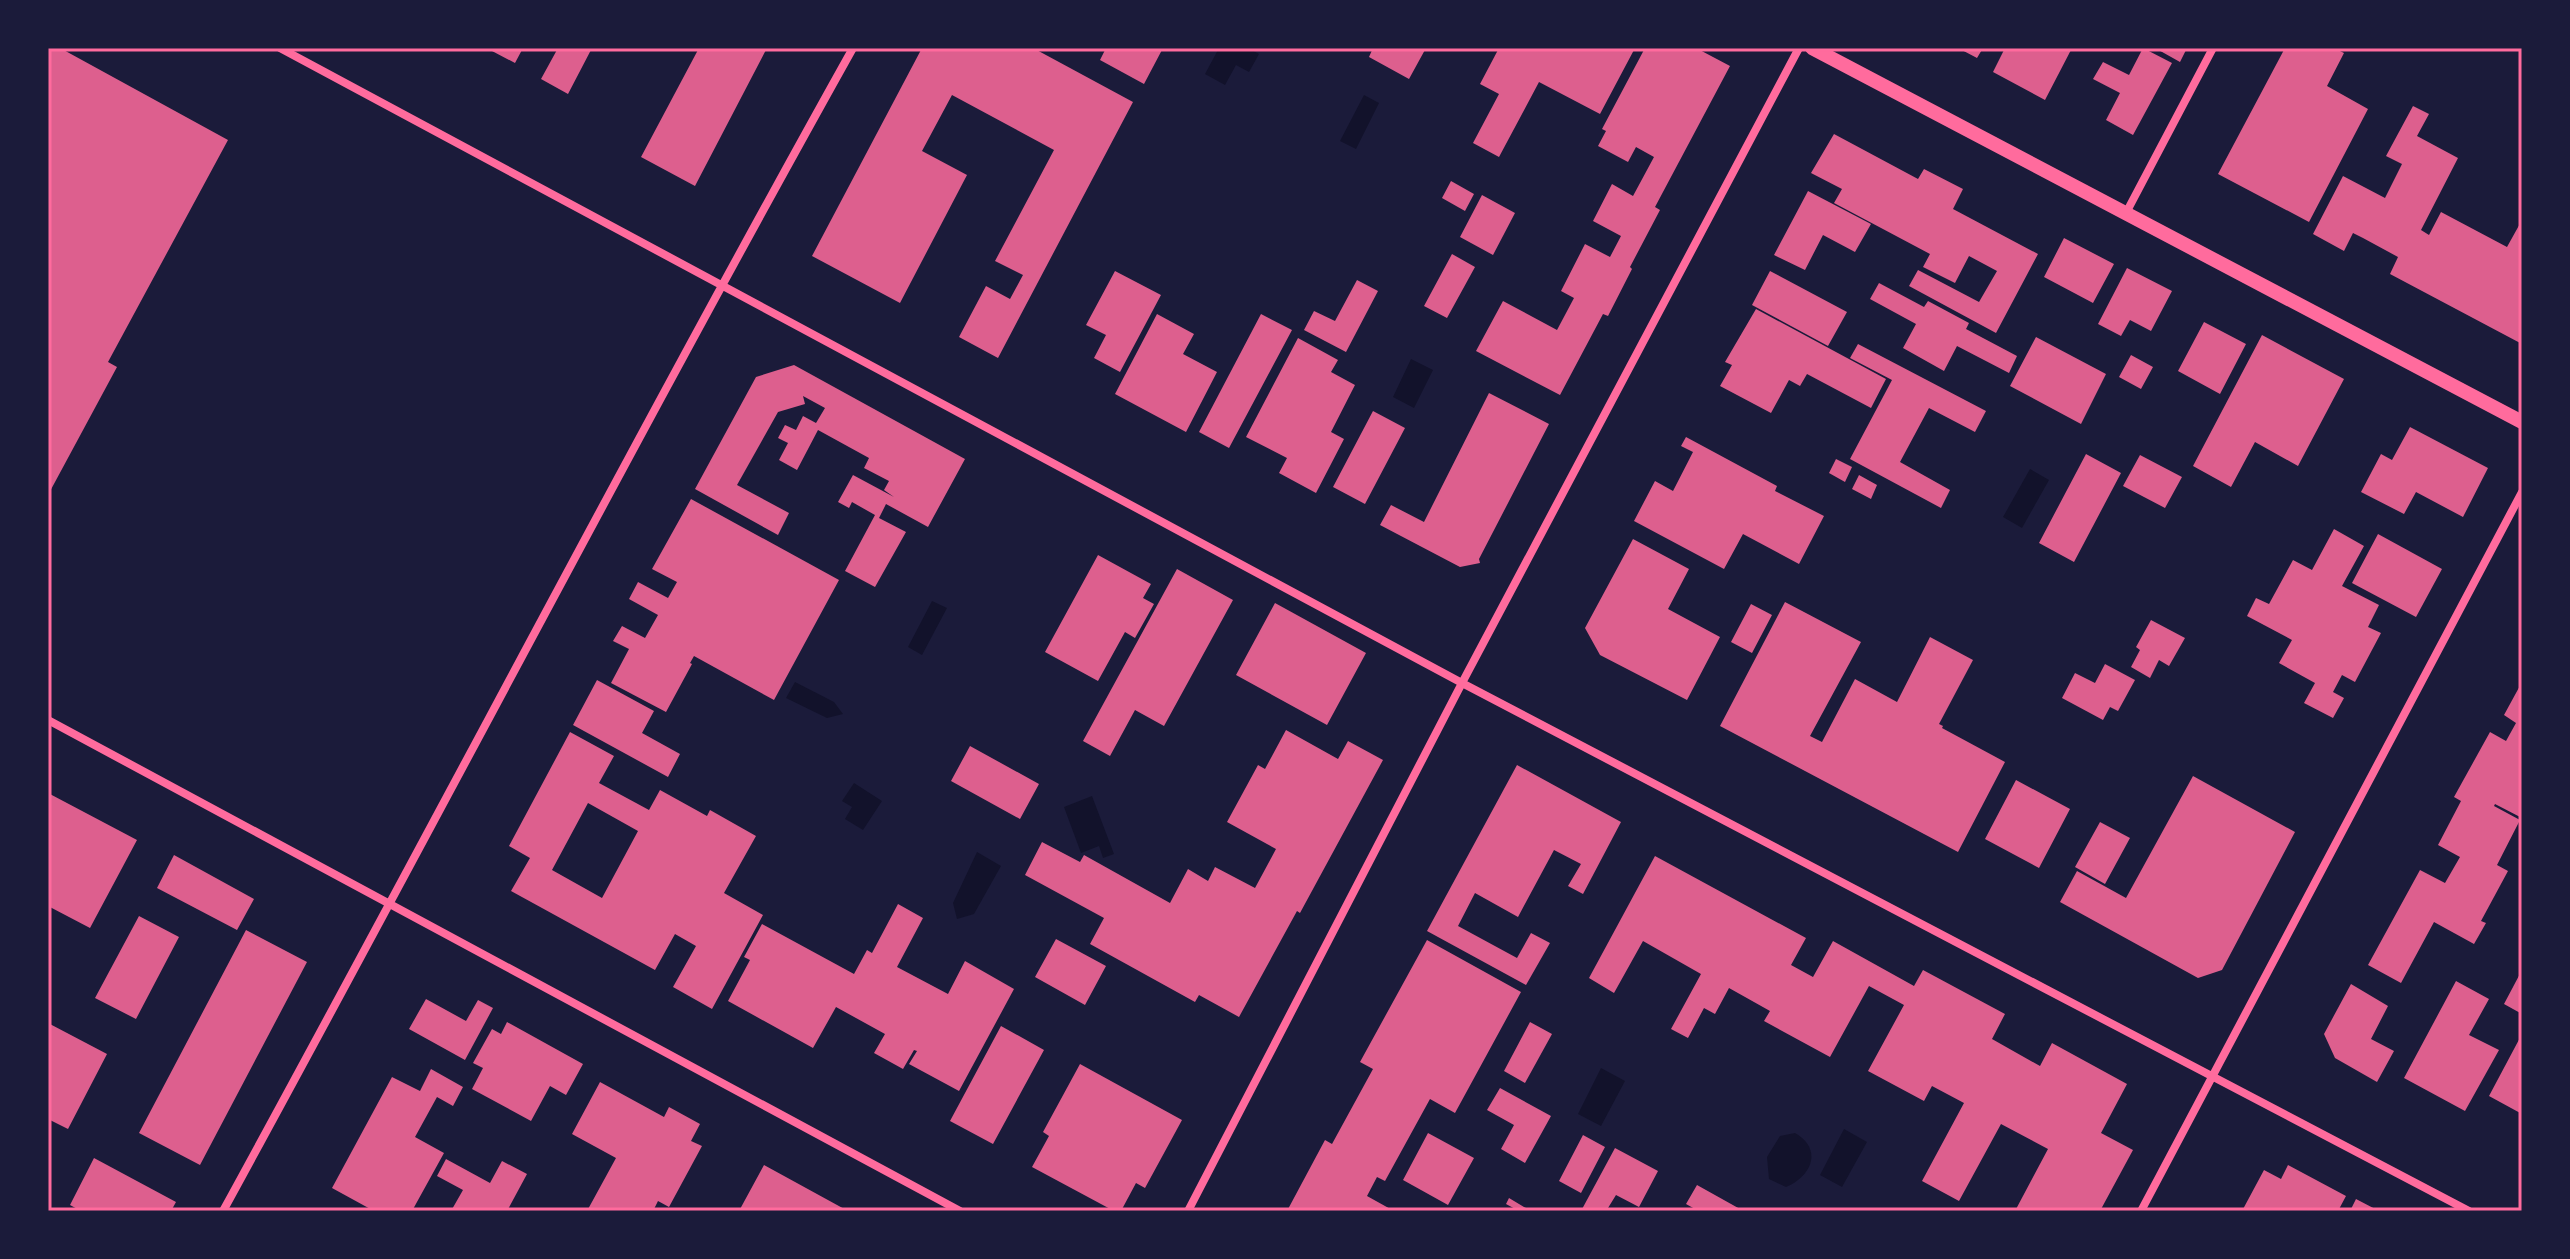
<svg xmlns="http://www.w3.org/2000/svg" width="2570" height="1259" viewBox="0 0 2570 1259" font-family="'Golos Text',sans-serif">
  <style>
    .water { fill: #12122b }
    .building { fill: #dd5f8e; fill-rule: evenodd }
    .lines { fill: none; stroke-linecap: round; stroke-linejoin: round }
    .minor { stroke: #ff6b9d; stroke-width: 8 }
    .tertiary { stroke: #ff6b9d; stroke-width: 14 }
    .neatline { fill: none; stroke: #ff6b9d; stroke-width: 3 }
  </style>
  <rect width="100%" height="100%" fill="#1b1b3a"/>
  <path class="water" d="M1219,48H1248L1259,54L1249,72L1236,65L1225,85L1205,74Z
    M1364,95L1379,103L1356,149L1340,141Z
    M1411,359L1433,370L1414,408L1393,397Z
    M2030,469L2049,480L2022,528L2003,517Z
    M932,601L947,608L922,655L908,647Z
    M795,682L834,702L843,714L827,718L786,698Z
    M854,783L882,801L863,830L845,819L852,807L842,801Z
    M1092,796L1114,854L1103,858L1099,846L1081,853L1064,807Z
    M977,852L1001,866L974,914L957,919L953,903Z
    M1601,1068L1625,1081L1601,1126L1578,1114Z
    M1844,1129L1867,1142L1842,1187L1820,1175Z
    M1795,1133C1823,1149 1812,1176 1786,1187L1769,1179L1767,1157L1780,1136Z"/>
  <path class="building" d="M48,48H60L228,140L108,362L117,367L48,495Z
    M493,48H523L515,63L492,51Z
    M558,48H592L568,94L541,79Z
    M699,48H767L695,186L641,157Z
    M922,48H1033L1133,102L998,358L959,337L986,286L1010,299L1023,275L995,261L1054,150L952,95L922,151L967,175L900,303L812,256Z
    M1106,48H1163L1144,84L1100,60Z
    M1373,48H1426L1409,79L1369,57Z
    M1499,48H1519L1524,51L1525,48H1635L1600,114L1539,82L1499,157L1473,143L1499,94L1480,84Z
    M1645,48H1696L1730,66L1655,207L1660,210L1630,267L1632,269L1608,316L1603,314L1560,395L1476,351L1503,301L1557,330L1574,298L1561,291L1585,244L1610,257L1621,236L1593,221L1612,184L1633,196L1654,157L1636,147L1628,162L1598,146L1606,131L1602,129Z
    M1958,48H1983L1977,58Z
    M2005,48H2072L2045,100L1993,72Z
    M2143,48L2172,63L2133,135L2106,120L2120,93L2093,79L2103,62L2129,75Z
    M2155,48H2187L2180,62Z
    M2285,48H2334L2344,53L2327,86L2368,109L2309,222L2218,174Z
    M2413,106L2429,114L2417,136L2458,158L2421,230L2429,235L2441,212L2507,247L2522,220V344L2390,274L2398,257L2363,238L2353,233L2344,251L2313,234L2343,176L2385,198L2402,164L2386,156Z
    M1834,134L1918,179L1924,169L1963,189L1953,209L2038,254L1996,333L1909,286L1918,270L1979,302L1997,271L1969,256L1955,283L1923,267L1930,254L1834,203L1842,189L1811,173Z
    M1451,181L1474,194L1465,211L1442,198Z
    M1808,191L1871,224L1855,252L1823,235L1805,270L1774,255Z
    M1482,195L1515,213L1493,255L1460,237Z
    M2064,238L2114,264L2093,303L2044,277Z
    M1452,254L1475,267L1447,318L1424,306Z
    M2127,268L2172,291L2151,331L2130,320L2121,336L2098,324Z
    M1115,271L1161,295L1120,372L1094,358L1106,335L1086,325Z
    M1770,271L1847,312L1828,346L1752,305Z
    M1357,280L1378,291L1346,352L1304,330L1314,311L1335,321Z
    M1879,283L1924,307L1928,301L1969,323L1966,329L2017,356L2009,373L1957,346L1944,371L1903,348L1916,324L1870,299Z
    M1756,309L1886,379L1871,408L1807,374L1800,386L1789,380L1771,413L1720,386L1732,365L1725,362Z
    M1157,314L1194,334L1183,354L1217,372L1186,432L1115,394Z
    M1261,314L1292,330L1229,448L1199,432Z
    M2204,322L2246,344L2220,394L2178,371Z
    M2262,335L2344,379L2298,466L2255,442L2231,487L2193,466Z
    M2036,337L2106,374L2081,424L2010,386Z
    M1298,338L1338,360L1331,372L1355,385L1331,432L1344,439L1316,493L1279,473L1287,458L1246,437Z
    M1858,344L1986,411L1975,432L1929,408L1900,462L1950,490L1941,508L1850,459L1892,380L1850,358Z
    M2131,355L2153,367L2141,389L2119,377Z
    M794,365L965,459L928,527L886,504L879,518L906,532L875,587L845,571L875,515L852,502L849,508L838,502L853,475L894,497L884,490L889,481L864,468L869,458L818,430L797,470L779,460L788,443L778,438L785,425L796,430L803,416L816,423L825,408L803,396L805,404L778,412L737,485L789,513L778,535L695,489L756,377Z
    M1489,393L1549,424L1479,559L1480,563L1460,567L1380,525L1391,505L1424,522Z
    M1373,411L1405,428L1365,504L1333,487Z
    M2410,427L2488,468L2463,517L2416,492L2404,514L2361,492L2381,454L2392,460Z
    M1686,437L1777,486L1775,491L1824,516L1799,564L1743,534L1724,569L1634,521L1655,481L1673,491L1693,452L1681,446Z
    M2086,454L2121,473L2074,562L2039,543Z
    M2140,455L2182,477L2165,508L2123,486Z
    M1836,459L1852,467L1845,482L1829,473Z
    M1859,475L1877,485L1871,499L1852,489Z
    M691,499L839,580L774,700L694,656L690,663L692,664L666,712L611,683L629,649L613,641L622,626L645,638L658,615L629,599L638,582L668,598L677,582L652,569Z
    M2334,529L2364,546L2342,586L2379,605L2368,627L2381,633L2355,682L2342,675L2333,692L2344,698L2333,718L2304,703L2315,683L2279,663L2292,640L2247,616L2256,598L2269,604L2293,560L2312,570Z
    M2378,534L2442,569L2416,617L2352,583Z
    M1633,539L1689,569L1668,609L1720,637L1687,700L1600,655L1585,628Z
    M1098,555L1151,584L1143,598L1154,604L1135,638L1125,632L1098,681L1045,652Z
    M1177,569L1233,600L1164,726L1135,710L1110,756L1083,741Z
    M1785,602L1861,642L1810,736L1822,742L1855,679L1897,702L1930,637L1973,660L1939,724L1943,726L1942,728L2005,762L1958,852L1720,726Z
    M1275,603L1366,653L1327,725L1236,675Z
    M1751,604L1772,615L1752,653L1731,642Z
    M2151,620L2185,638L2169,666L2159,660L2150,678L2131,667L2140,650L2136,647Z
    M2105,664L2135,680L2118,711L2110,707L2103,720L2062,698L2075,673L2095,683Z
    M597,680L654,711L642,733L680,754L668,777L573,725Z
    M2522,682V818L2495,804L2494,806L2520,820L2497,865L2508,871L2481,921L2486,923L2474,944L2434,922L2401,983L2368,965L2420,870L2445,883L2460,857L2438,845L2461,801L2454,797L2490,732L2506,741L2516,723L2504,715Z
    M1286,730L1338,759L1348,741L1383,760L1300,913L1297,911L1239,1017L1199,995L1195,1002L1090,944L1104,918L1025,875L1042,842L1080,862L1084,855L1170,903L1188,869L1208,881L1215,867L1255,888L1276,849L1227,822L1258,765L1265,769Z
    M570,732L614,756L599,783L649,810L660,790L707,816L710,810L756,836L724,893L763,915L712,1009L673,987L696,946L675,934L655,970L511,891L530,858L509,846ZM588,803L638,831L602,898L552,870Z
    M970,746L1039,784L1020,819L951,781Z
    M1517,765L1621,822L1583,894L1568,886L1581,864L1554,850L1518,917L1475,893L1458,926L1517,958L1531,933L1550,943L1526,985L1427,931Z
    M2193,776L2295,832L2222,970L2198,978L2060,902L2077,871L2126,898Z
    M2016,780L2070,809L2039,868L1985,839Z
    M48,793L137,840L90,928L48,906Z
    M2100,822L2130,838L2105,884L2075,867Z
    M174,855L254,899L237,930L157,888Z
    M1655,856L1806,938L1791,965L1813,977L1833,941L1914,986L1923,970L2005,1014L1992,1039L2040,1066L2052,1043L2127,1084L2101,1133L2133,1150L2100,1211H2015L2048,1149L2001,1124L1959,1201L1922,1181L1964,1103L1932,1086L1924,1101L1868,1071L1904,1005L1869,986L1830,1057L1764,1021L1770,1011L1729,988L1715,1014L1704,1008L1688,1038L1671,1029L1701,974L1643,941L1614,993L1589,978Z
    M898,904L923,918L897,967L948,994L965,961L1014,989L959,1091L909,1064L917,1051L914,1050L903,1069L874,1053L885,1034L836,1007L813,1048L728,1001L750,960L744,957L762,924L854,974L867,950L872,953Z
    M139,916L179,937L136,1019L95,998Z
    M246,930L307,962L200,1165L139,1133Z
    M1056,939L1106,966L1085,1005L1035,977Z
    M1427,940L1521,992L1455,1113L1430,1099L1385,1181L1377,1177L1367,1196L1394,1211H1287L1325,1140L1332,1144L1373,1069L1360,1062Z
    M2522,970V1014L2504,1004Z
    M2456,981L2489,999L2469,1035L2499,1050L2465,1111L2404,1078Z
    M2351,984L2388,1006L2371,1039L2394,1051L2377,1082L2335,1058L2324,1034Z
    M426,999L466,1021L478,1000L493,1008L465,1060L409,1029Z
    M507,1022L583,1064L566,1095L550,1086L531,1121L472,1089L483,1068L473,1063L492,1029L501,1034Z
    M1530,1022L1552,1034L1525,1083L1504,1071Z
    M48,1023L107,1054L68,1129L48,1119Z
    M1001,1026L1044,1050L993,1144L950,1121Z
    M2522,1034V1114L2489,1096Z
    M1080,1064L1182,1120L1145,1188L1136,1183L1121,1211H1114L1032,1167L1049,1136L1043,1132Z
    M431,1069L463,1087L453,1106L437,1097L415,1137L444,1153L412,1211H374L332,1188L392,1077L420,1091Z
    M600,1082L664,1117L669,1107L700,1124L691,1141L702,1146L669,1207L658,1201L653,1211H587L616,1158L572,1134Z
    M1500,1088L1551,1116L1525,1163L1501,1149L1514,1125L1487,1110Z
    M1428,1133L1474,1158L1448,1205L1403,1180Z
    M1583,1135L1605,1147L1581,1193L1559,1181Z
    M1615,1148L1658,1171L1639,1207L1616,1195L1608,1208L1613,1211H1581Z
    M94,1158L176,1202L171,1211H81L70,1205Z
    M446,1159L490,1183L502,1161L527,1174L507,1211H451L463,1190L437,1176Z
    M764,1165L848,1211H739Z
    M2288,1165L2346,1196L2338,1211H2242L2264,1170L2281,1179Z
    M1697,1185L1740,1209L1739,1211H1694L1695,1209L1686,1204Z
    M1509,1198L1524,1207L1532,1211H1519L1506,1204Z
    M2356,1199L2379,1211H2350Z"/>
  <g class="lines">
    <path class="minor" d="M280,48L1462,683L2469,1211
      M2126,213L2213,48
      M48,720L960,1211
      M223,1211C435,824 638,433 853,48
      M1188,1211L1462,683L1799,48
      M2141,1211L2522,492"/>
    <path class="tertiary" d="M1812,48L2522,422"/>
  </g>
  <rect width="2570" height="1259" fill="none" stroke="#1b1b3a" stroke-width="100"/>
  <rect x="50" y="50" width="2470" height="1159" class="neatline"/>
</svg>
